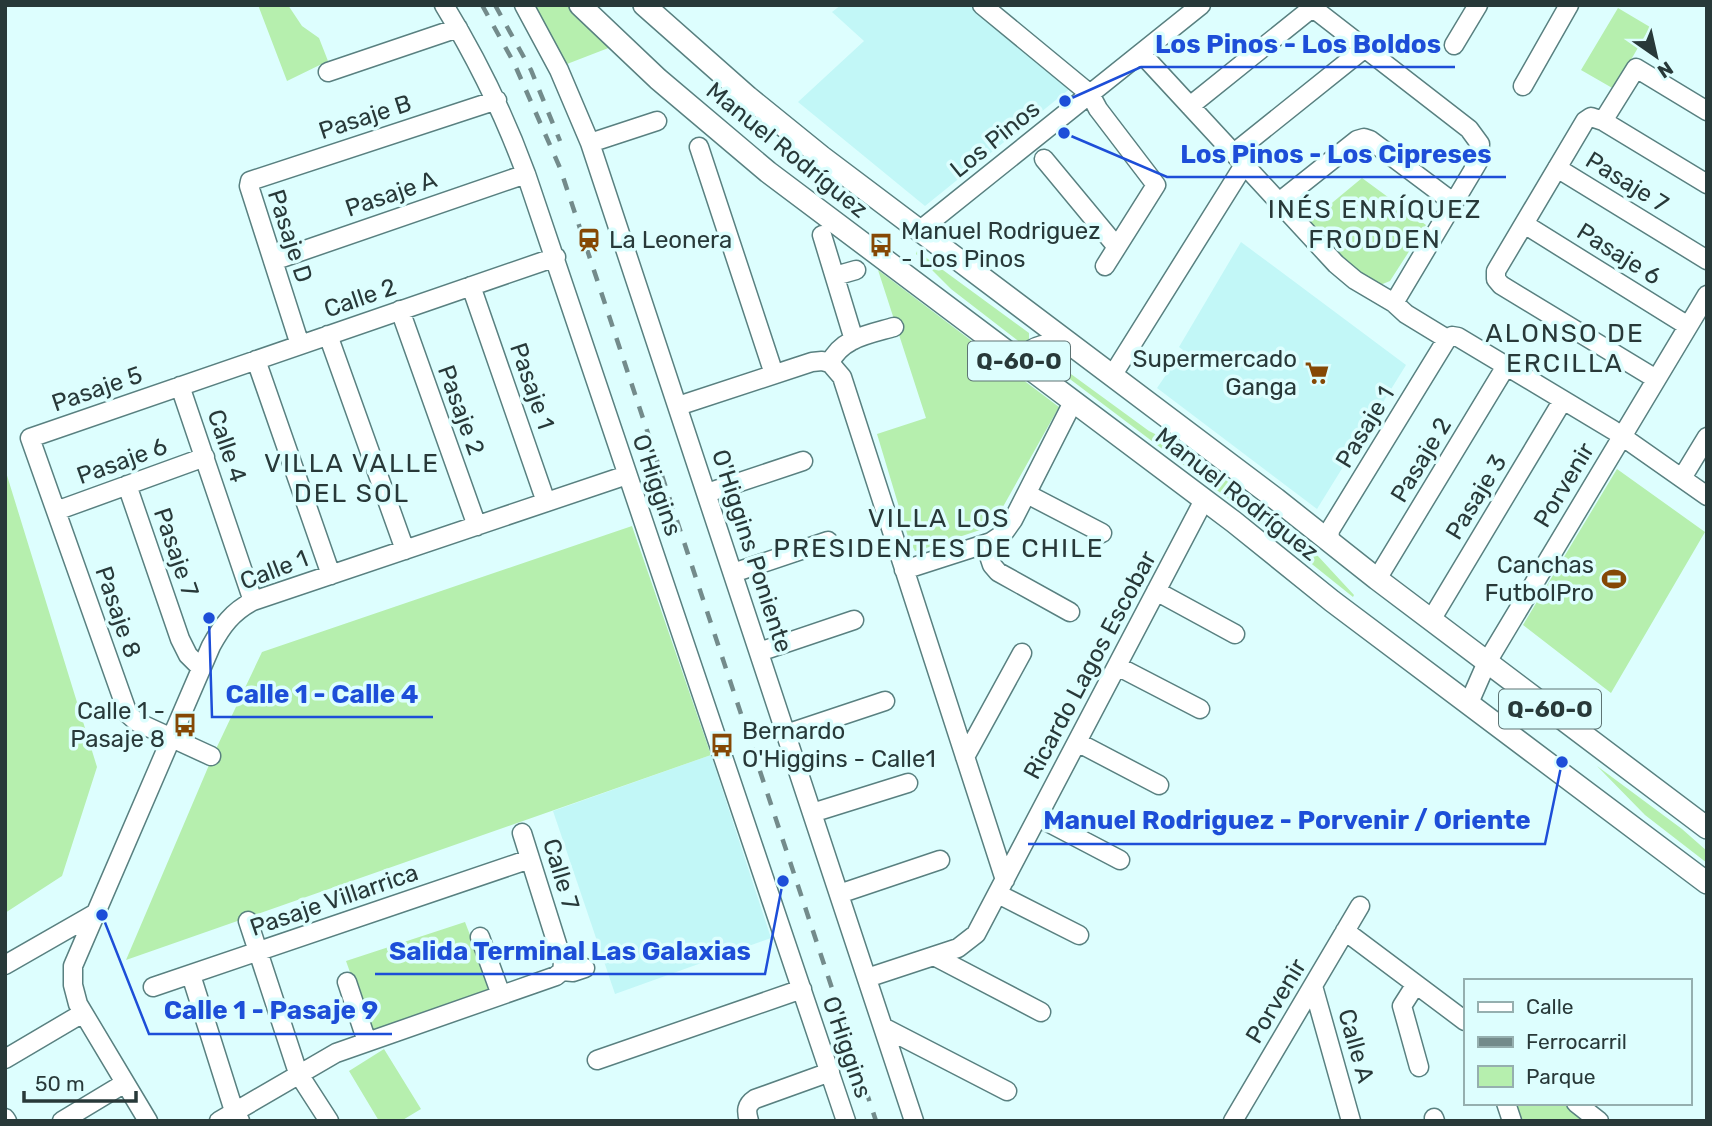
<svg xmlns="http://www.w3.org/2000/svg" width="1712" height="1126" viewBox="0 0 1712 1126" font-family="Rubik,sans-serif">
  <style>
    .built { fill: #c2f7f7 }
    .green { fill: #b6efae }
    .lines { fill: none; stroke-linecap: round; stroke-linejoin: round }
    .minor-casing { stroke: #598080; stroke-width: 21 }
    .major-casing { stroke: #598080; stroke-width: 24 }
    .minor { stroke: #fff; stroke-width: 18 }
    .major { stroke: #fff; stroke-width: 21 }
    .rail { stroke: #738b8b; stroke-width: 4.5; stroke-dasharray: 12 12; stroke-linecap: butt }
    .labels { text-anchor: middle; stroke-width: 7; stroke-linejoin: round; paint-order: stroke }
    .shield { fill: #ddfefe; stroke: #5e7474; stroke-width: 2 }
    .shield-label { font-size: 23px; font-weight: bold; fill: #283939 }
    .street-label { font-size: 24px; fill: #283939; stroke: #ddfefe }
    .poi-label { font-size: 24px; fill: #283939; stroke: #ddfefe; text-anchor: start }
    .neighbourhood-label { font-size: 26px; letter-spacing: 2px; fill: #283939; stroke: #ddfefe }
    .leader { fill: none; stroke: #1d4ed8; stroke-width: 2.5 }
    .callout-dot { fill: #1d4ed8; stroke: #ddfefe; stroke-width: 2.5 }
    .callout-label { font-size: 26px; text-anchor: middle; font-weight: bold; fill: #1d4ed8; stroke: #ddfefe; stroke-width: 7; stroke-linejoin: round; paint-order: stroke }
  </style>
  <rect width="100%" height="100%" fill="#ddfefe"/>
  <path class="built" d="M841,5H976L1072,87L925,206L798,102L864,41L832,12Z
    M1241,242L1406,365L1317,509L1157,388L1183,350L1179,347Z
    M711,755L771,938L615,994L553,811Z"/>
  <path class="green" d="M258,5H288L302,26L319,38L328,61L287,81Z
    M531,5H569L611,47L567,64Z
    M1618,8L1650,27L1614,89L1581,70Z
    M1362,178L1426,225L1390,281L1380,285L1344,261L1309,222Z
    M917,251L1029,333V339L1025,344L1021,343L951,289L916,254Z
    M878,270L1059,407L995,521L983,529L920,550L915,551L909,540L877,434L926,418Z
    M1049,358L1149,431L1179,446L1257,503L1317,555L1354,595L1353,597L1263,525L1046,361Z
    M5,469L97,767L62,876L5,913Z
    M1617,469L1705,532L1611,693L1523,625Z
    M632,526L711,755L126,960L215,751L262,652Z
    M1597,766L1682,829L1707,851V863L1645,815Z
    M465,922L491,989L371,1031L346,961Z
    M384,1049L421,1109L401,1121H379L349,1071Z
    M1516,1103H1570L1594,1121H1521Z"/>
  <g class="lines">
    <g class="minor-casing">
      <path id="minor" d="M444,5C477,59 504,114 526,174L846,1121
        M524,5L559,70L590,143L914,1121
        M982,5L1090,94L1098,109L1156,185L1105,266
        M1309,5L1469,129L1480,144L1478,162L1394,303
        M1454,45L1478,5
        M1141,53L1336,264L1355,280L1394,303L1406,314L1447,339L1452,336L1458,337L1613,430L1707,496
        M328,72L458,28
        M1523,86L1569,5
        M1190,106L1312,8
        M1603,121L1636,68L1707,111
        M590,143L657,121
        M699,147L774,374
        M1234,153L1365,48
        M1044,159L1117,247
        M1557,168L1707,260
        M1279,202L1357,140L1364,138L1370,140L1454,203
        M1524,224L1688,326
        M919,231L1201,5
        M822,235L854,340
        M273,261L526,174
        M835,276L856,270
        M471,286L546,502
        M400,310L477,526
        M328,335L405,550
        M300,345L249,186L250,181L497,100
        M256,360L331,575
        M830,363L842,377L1005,880
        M830,363C841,338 870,334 894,327
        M1112,376L1244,165
        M1656,379L1501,285L1496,279V271L1585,121L1591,117L1603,121L1707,184
        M180,386L253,601
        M678,406L812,362L822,361L830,363
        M1682,478L1707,437
        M127,485L180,639L188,655L201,668
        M707,493L803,461
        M1027,494L1102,533
        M56,511L205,457
        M1329,542L1330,530L1447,339
        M985,544L992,565L998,572L1070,612
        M904,570L991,542L1003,534L1013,520L1073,402
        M733,573L828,541
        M1377,579L1506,366
        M1156,591L1235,634
        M1431,620L1563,400
        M759,652L854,620
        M1117,666L1200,709
        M1469,703L1487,662L1707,295
        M786,734L885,701
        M1077,742L1159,785
        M211,756L137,722L128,714L30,438L556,257
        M965,757L1022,653
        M812,813L908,783
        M1038,817L1120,860
        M522,833L563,963L562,971
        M839,894L940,860
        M998,894L1079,935
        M248,921L298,1073L329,1121
        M1345,931L1465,1021
        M480,937L501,995
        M934,956L1041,1012
        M5,965L94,914
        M191,975L234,1111L240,1121
        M867,978L958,948L976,934L1204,500
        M347,982L367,1042
        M1416,984L1402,1006L1419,1067
        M1313,986L1351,1121
        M153,987L530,859
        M883,1027L1007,1091
        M5,1059L83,1013
        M597,1060L802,989
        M1506,1103L1512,1121
        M1576,1103L1599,1121
        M5,1118L7,1121
        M1434,1118L1435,1121
        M62,1121L125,1083
        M148,1121L78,1004L73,985V966L211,646C222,626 232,612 253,601L627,475
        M219,1121L336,1053L556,976L562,971L573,972L585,968
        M749,1121C746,1111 746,1105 755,1099L830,1072
        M1233,1121L1360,906"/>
    </g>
    <g class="major-casing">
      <path id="major" d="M580,5L658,79L768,172L1234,522L1332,601L1707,883
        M644,5L748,97L822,157L1276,499L1377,579L1707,828
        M1021,363C1031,344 1051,344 1071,345"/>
    </g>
    <use href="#minor" class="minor"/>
    <use href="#major" class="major"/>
    <path class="rail" d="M482,5L514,63L560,168L876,1121
      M495,5L531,70L560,141"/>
  </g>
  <defs>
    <g id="station-bare" transform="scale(1.89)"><path d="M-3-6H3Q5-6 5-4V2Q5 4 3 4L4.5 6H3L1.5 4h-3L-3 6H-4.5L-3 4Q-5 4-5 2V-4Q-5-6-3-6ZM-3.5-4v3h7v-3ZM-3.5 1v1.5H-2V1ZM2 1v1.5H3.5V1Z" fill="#854805" stroke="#ddfefe" stroke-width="2.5" paint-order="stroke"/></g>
    <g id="bus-bare" transform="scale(1.89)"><path d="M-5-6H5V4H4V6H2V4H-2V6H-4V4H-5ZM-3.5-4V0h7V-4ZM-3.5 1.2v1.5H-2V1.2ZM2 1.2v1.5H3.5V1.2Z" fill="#854805" stroke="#ddfefe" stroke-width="2.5" paint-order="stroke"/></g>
    <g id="supermarket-bare" transform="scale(1.89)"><path d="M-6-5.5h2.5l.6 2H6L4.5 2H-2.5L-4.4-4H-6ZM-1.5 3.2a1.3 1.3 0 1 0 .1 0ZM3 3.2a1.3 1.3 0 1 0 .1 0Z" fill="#854805" stroke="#ddfefe" stroke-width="2.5" paint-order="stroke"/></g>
    <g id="stadium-bare" transform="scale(1.89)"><path d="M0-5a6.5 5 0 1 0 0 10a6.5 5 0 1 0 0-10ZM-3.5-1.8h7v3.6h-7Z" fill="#854805" stroke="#ddfefe" stroke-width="2.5" paint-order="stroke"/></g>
  </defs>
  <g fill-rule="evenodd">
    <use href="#station-bare" x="589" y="240"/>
    <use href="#bus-bare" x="881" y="245"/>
    <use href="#supermarket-bare" x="1317" y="373"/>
    <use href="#stadium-bare" x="1614" y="579"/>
    <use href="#bus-bare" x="185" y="725"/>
    <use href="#bus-bare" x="722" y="745"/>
  </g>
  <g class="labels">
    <g class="shield">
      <rect x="968" y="341.5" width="102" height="39" rx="5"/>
      <rect x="1499" y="689.5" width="102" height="39" rx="5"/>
    </g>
    <g class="shield-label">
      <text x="1019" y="369">Q-60-O</text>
      <text x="1550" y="717">Q-60-O</text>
    </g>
    <g class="street-label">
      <text transform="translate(365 117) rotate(-18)" y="8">Pasaje B</text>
      <text transform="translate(995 139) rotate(-39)" y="8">Los Pinos</text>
      <text transform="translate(787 150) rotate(39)" y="8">Manuel Rodríguez</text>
      <text transform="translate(1627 182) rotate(32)" y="8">Pasaje 7</text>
      <text transform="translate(391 194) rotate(-19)" y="8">Pasaje A</text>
      <text transform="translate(290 236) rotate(72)" y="8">Pasaje D</text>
      <text transform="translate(1619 254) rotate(32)" y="8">Pasaje 6</text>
      <text transform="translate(360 298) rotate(-19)" y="8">Calle 2</text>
      <text transform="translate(532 386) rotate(71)" y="8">Pasaje 1</text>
      <text transform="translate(97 389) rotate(-19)" y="8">Pasaje 5</text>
      <text transform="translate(461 410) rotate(70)" y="8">Pasaje 2</text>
      <text transform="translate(1365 427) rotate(-59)" y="8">Pasaje 1</text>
      <text transform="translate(227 446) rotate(71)" y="8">Calle 4</text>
      <text transform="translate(1421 460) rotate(-59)" y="8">Pasaje 2</text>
      <text transform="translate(122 461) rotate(-20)" y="8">Pasaje 6</text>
      <text transform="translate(657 485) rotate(71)" y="8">O'Higgins</text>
      <text transform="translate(1564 485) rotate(-59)" y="8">Porvenir</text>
      <text transform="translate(1237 494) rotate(38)" y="8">Manuel Rodríguez</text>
      <text transform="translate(1476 497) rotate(-59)" y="8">Pasaje 3</text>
      <text transform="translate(752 551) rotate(72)" y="8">O'Higgins Poniente</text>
      <text transform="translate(176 552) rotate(71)" y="8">Pasaje 7</text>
      <text transform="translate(274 570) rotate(-21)" y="8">Calle 1</text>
      <text transform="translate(118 612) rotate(71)" y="8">Pasaje 8</text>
      <text transform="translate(1090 665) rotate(-62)" y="8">Ricardo Lagos Escobar</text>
      <text transform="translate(561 874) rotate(73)" y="8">Calle 7</text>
      <text transform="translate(334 900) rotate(-19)" y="8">Pasaje Villarrica</text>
      <text transform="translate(1276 1001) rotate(-59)" y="8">Porvenir</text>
      <text transform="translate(1356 1046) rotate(74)" y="8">Calle A</text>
      <text transform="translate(847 1047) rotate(71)" y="8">O'Higgins</text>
    </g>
    <g class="poi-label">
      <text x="901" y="239">Manuel Rodriguez<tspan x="901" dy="28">- Los Pinos</tspan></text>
      <text x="609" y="248">La Leonera</text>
      <text x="1297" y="367" text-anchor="end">Supermercado<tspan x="1297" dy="28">Ganga</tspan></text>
      <text x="1594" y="573" text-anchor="end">Canchas<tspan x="1594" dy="28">FutbolPro</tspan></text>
      <text x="165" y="719" text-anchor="end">Calle 1 -<tspan x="165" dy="28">Pasaje 8</tspan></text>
      <text x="742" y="739">Bernardo<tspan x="742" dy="28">O'Higgins - Calle1</tspan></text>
    </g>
    <g class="neighbourhood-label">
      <text x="1375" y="218">INÉS ENRÍQUEZ<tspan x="1375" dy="30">FRODDEN</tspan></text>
      <text x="1565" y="342">ALONSO DE<tspan x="1565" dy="30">ERCILLA</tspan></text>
      <text x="352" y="472">VILLA VALLE<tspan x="352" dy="30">DEL SOL</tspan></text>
      <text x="939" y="527">VILLA LOS<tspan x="939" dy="30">PRESIDENTES DE CHILE</tspan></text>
    </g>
  </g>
  <path class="leader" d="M1065 101L1141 67H1455M1064 133L1167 177H1506M209 618L212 717H433M1562 762L1545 844H1028M783 881L765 974H375M102 915L149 1034H392"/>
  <g class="callout-dot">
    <circle cx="1065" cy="101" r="7"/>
    <circle cx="1064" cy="133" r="7"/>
    <circle cx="209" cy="618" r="7"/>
    <circle cx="1562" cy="762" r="7"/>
    <circle cx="783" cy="881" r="7"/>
    <circle cx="102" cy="915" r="7"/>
  </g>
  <g class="callout-label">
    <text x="1298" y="53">Los Pinos - Los Boldos</text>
    <text x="1336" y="163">Los Pinos - Los Cipreses</text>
    <text x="322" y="703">Calle 1 - Calle 4</text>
    <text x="1287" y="829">Manuel Rodriguez - Porvenir / Oriente</text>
    <text x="570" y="960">Salida Terminal Las Galaxias</text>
    <text x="271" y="1019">Calle 1 - Pasaje 9</text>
  </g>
  <rect width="1712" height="1126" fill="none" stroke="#283939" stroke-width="14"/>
  <rect x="1464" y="979" width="228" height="126" fill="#ddfefe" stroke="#95afaf" stroke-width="2"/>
  <rect x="1478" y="1002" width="35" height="10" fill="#ffffff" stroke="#95afaf" stroke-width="2"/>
  <text x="1526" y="1014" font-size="21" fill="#283939">Calle</text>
  <rect x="1478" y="1037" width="35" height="10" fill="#738b8b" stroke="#95afaf" stroke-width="2"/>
  <text x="1526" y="1049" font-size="21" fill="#283939">Ferrocarril</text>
  <rect x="1478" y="1066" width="35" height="21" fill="#b6efae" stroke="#95afaf" stroke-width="2"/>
  <text x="1526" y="1084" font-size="21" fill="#283939">Parque</text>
  <g transform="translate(1656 56) rotate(146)" stroke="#ddfefe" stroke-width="5" paint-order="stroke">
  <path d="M0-5L12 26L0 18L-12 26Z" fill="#283939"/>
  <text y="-10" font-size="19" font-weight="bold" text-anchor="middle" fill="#283939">N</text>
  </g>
  <path d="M24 1091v10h112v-10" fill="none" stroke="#283939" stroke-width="3.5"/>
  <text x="35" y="1091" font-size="21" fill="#283939" stroke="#ddfefe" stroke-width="5" paint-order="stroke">50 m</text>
</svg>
